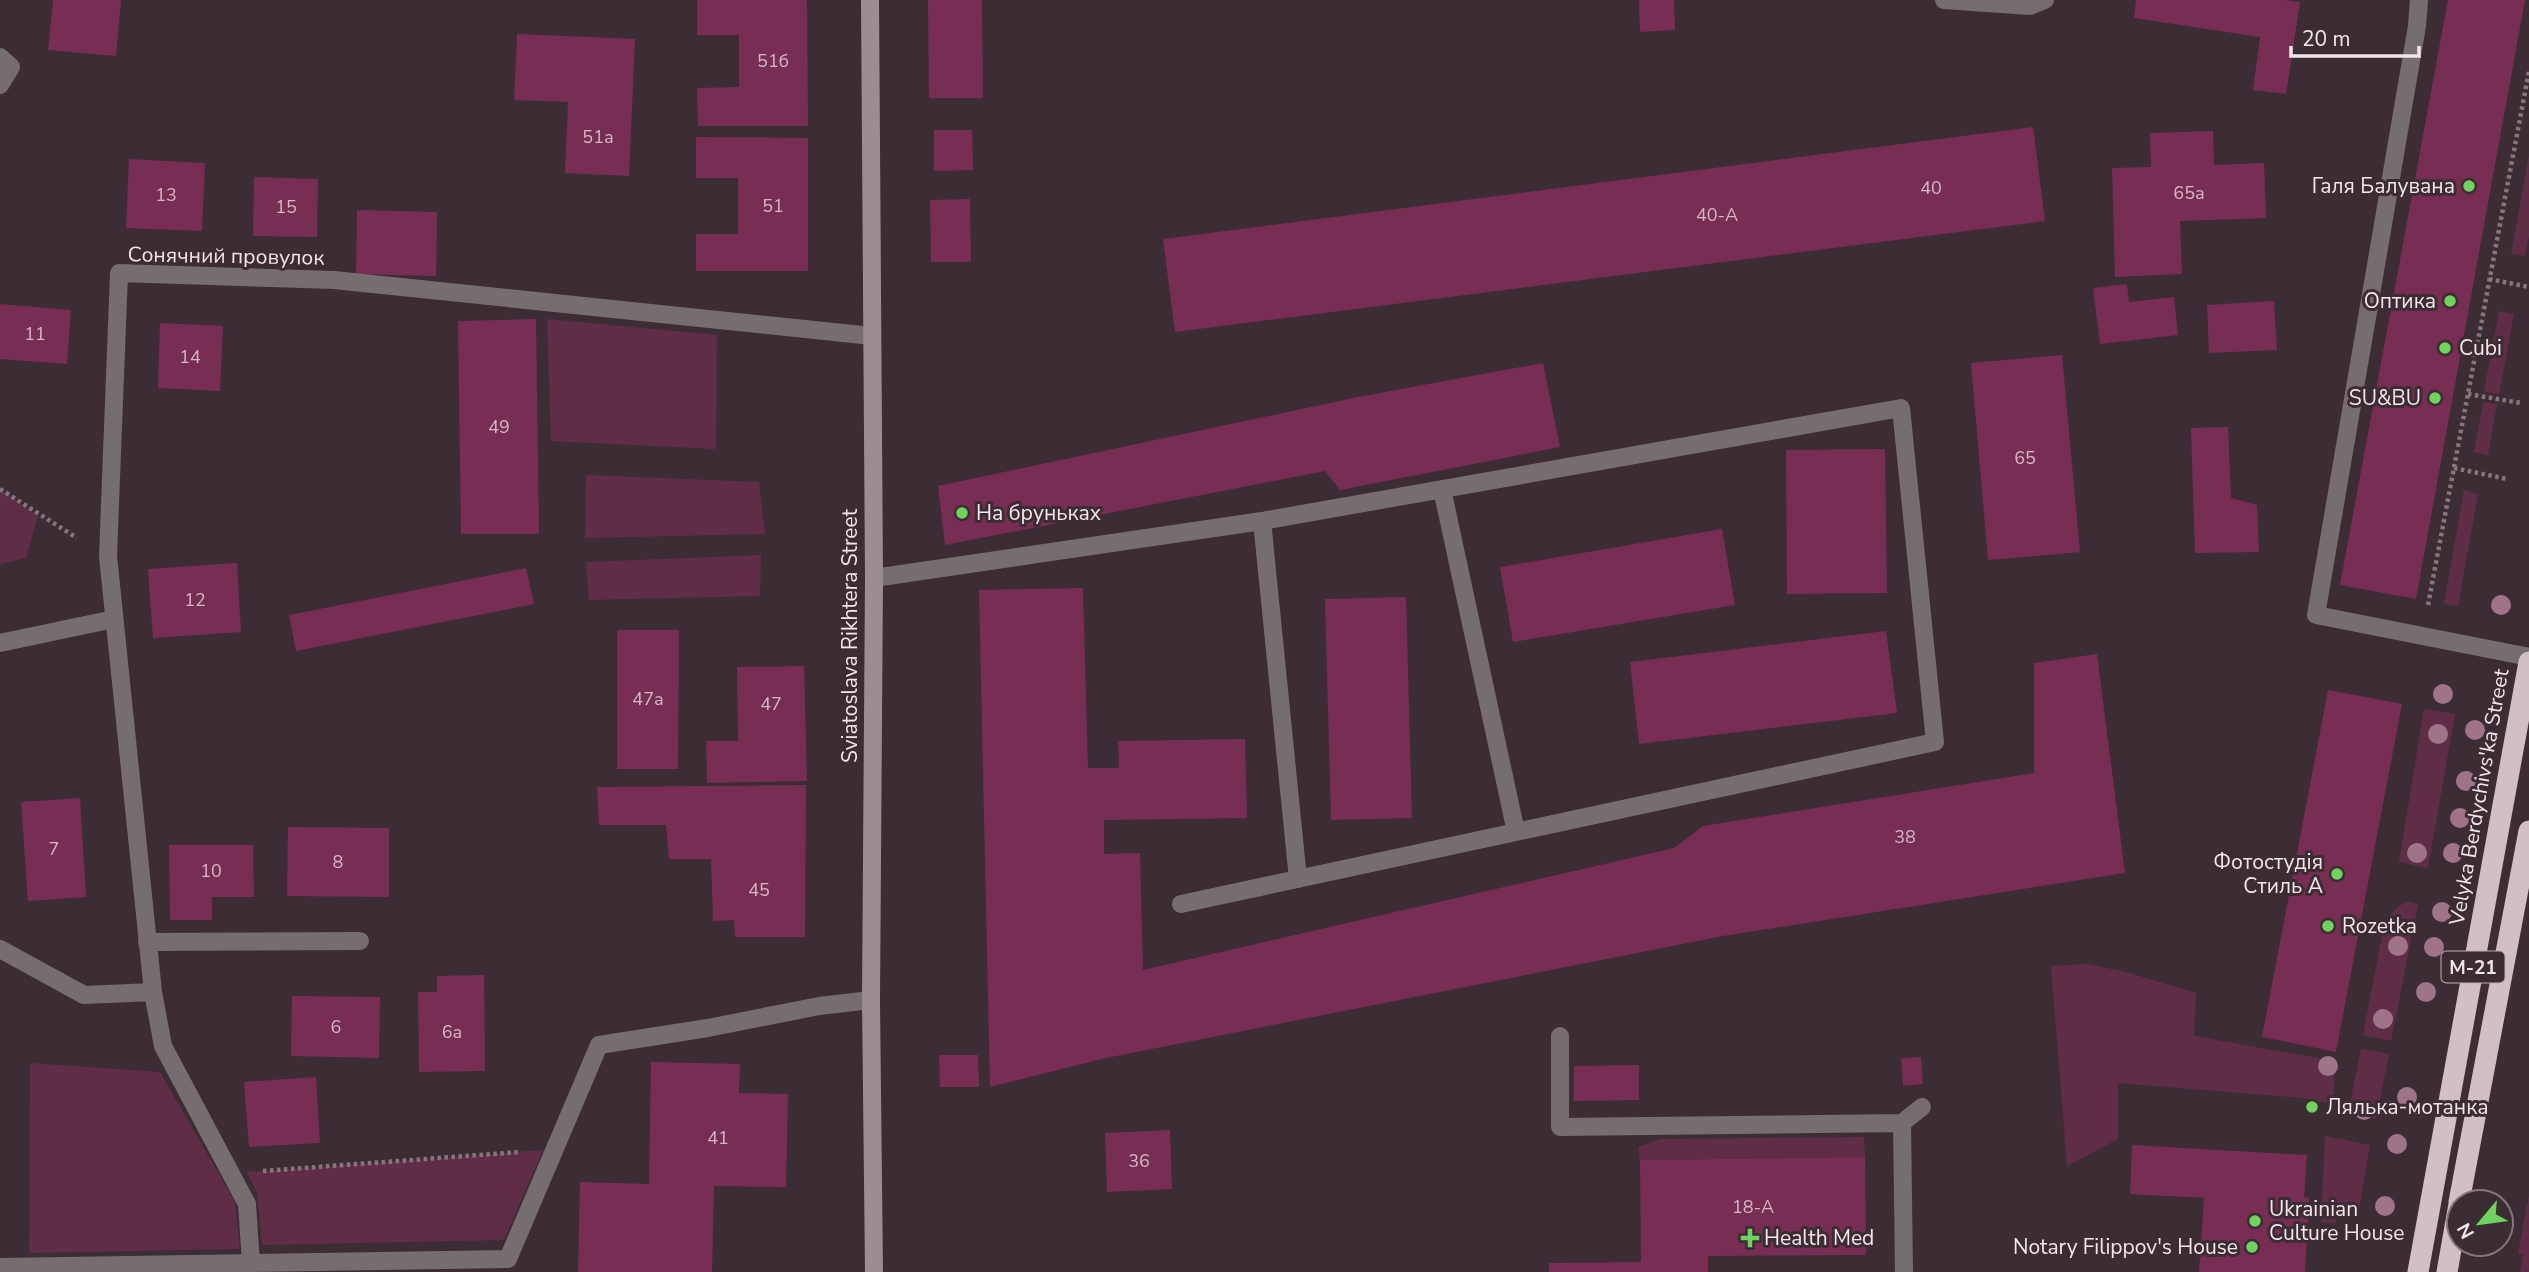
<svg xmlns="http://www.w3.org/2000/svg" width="2529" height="1272" viewBox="0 0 2529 1272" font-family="'Nunito Sans',sans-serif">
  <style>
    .green { fill: #602d46 }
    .building { fill: #782d53 }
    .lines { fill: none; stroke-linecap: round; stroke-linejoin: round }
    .path { stroke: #85787d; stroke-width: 4.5; stroke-dasharray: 3.5 3.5; stroke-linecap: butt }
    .lane { stroke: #756d70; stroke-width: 18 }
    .street { stroke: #756d70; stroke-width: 18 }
    .secondary { stroke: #9b8e93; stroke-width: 18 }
    .highway { stroke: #d1bec6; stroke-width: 21 }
    .tree { fill: #a07488 }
    .poi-dot { fill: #6fd360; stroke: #3c2d34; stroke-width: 2.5 }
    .labels { text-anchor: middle; stroke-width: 6; stroke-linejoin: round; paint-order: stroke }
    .number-label { font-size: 18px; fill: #d3b8c5 }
    .shield { fill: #3c2d34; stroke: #bbafb4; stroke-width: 2 }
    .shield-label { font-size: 19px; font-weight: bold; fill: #f1e7eb }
    .poi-label { font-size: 21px; fill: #f1e7eb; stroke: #3c2d34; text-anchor: start }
    .street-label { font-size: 21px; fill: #f1e7eb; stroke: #3c2d34 }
  </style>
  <rect width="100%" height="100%" fill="#3c2d34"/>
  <path class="green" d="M2529,155V236L2525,256L2511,254Z
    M2499,311L2514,314L2499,395L2484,391Z
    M547,319L717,335L716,449L551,441Z
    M2483,402L2497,404L2488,455L2474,452Z
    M586,475L759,482L765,534L585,538Z
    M0,489L38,515L26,558L0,564Z
    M2464,490L2478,494L2458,606L2444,604Z
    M761,555L760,596L589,600L586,562Z
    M2424,709L2455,714L2428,868L2399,862Z
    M2408,902L2418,904L2391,1041L2363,1035L2384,925C2391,914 2395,906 2408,902Z
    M2087,964L2126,972L2196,993L2194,1036L2335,1061L2333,1104L2303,1098L2118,1083V1139L2067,1166L2051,966Z
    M2361,1049L2389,1054L2376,1119L2348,1113Z
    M30,1063L160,1072L235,1202L240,1249L29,1253Z
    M2325,1136L2370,1145L2359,1210L2336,1208V1223L2321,1222Z
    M1864,1137L1865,1157L1640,1160L1638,1147L1660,1139Z
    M543,1150L504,1240L262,1245L257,1193L247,1172Z
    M2529,1195V1272H2520L2523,1255L2518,1253Z"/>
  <path class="building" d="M53,0H121L116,56L48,50Z
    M697,0H807L808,126H698L697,88L739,87V35H697Z
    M928,0H982L983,98H929Z
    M1639,0H1674L1675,30L1640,32Z
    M2136,0H2284L2300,2L2286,94L2253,90L2260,37L2134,18Z
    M2448,0H2525L2416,599L2340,585Z
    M517,34L635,39L629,176L565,173L568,102L514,100Z
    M2033,127L2045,221L1175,332L1163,239Z
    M934,130H972L973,170L934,171Z
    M2213,131L2214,165L2264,163L2266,218L2180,221L2182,274L2115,277L2112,168L2151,167L2150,133Z
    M696,137L808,138V271H696V234H738V178H696Z
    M129,159L205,163L202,231L126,228Z
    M254,177L318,179L317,237L253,236Z
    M970,199L971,262H931L930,200Z
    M357,210L437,212L436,276L356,274Z
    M2127,284L2129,302L2174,297L2178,335L2100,344L2093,288Z
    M2274,301L2277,350L2209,353L2207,305Z
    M0,304L71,310L67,364L0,359Z
    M536,319L539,534H461L458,321Z
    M160,323L223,326L220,391L158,388Z
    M2062,355L2080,552L1988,560L1971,363Z
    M1543,363L1560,447L1340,490L1325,471L945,545L938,486L1358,397Z
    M2228,427L2231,498L2257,505L2259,552L2195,553L2191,428Z
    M1885,449L1887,593L1787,594L1786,450Z
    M1722,529L1735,605L1513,642L1500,567Z
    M237,563L241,632L153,638L148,569Z
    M526,568L534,604L296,651L289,615Z
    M1083,588L1088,768H1119L1118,741L1245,739L1247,818L1104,820V854L1140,853L1143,970L1674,848L1703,826L2034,773V663L2097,654L2125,873L1723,936L1106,1058L990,1087L979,590Z
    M1406,597L1412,818L1331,820L1325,599Z
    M617,630H679L678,769H617Z
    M1886,631L1897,713L1639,744L1630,662Z
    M804,666L807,781L707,783L706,741H738L737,667Z
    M2328,690L2402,704L2336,1052L2262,1037Z
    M806,785L805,937H735L734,920L713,921L711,859H669L666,825H599L597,787Z
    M80,798L86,897L28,901L21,802Z
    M288,827L389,828V897L287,896Z
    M169,845H253L254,897H212V920H170Z
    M484,975L485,1071L419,1072L418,992H437V976Z
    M292,996L380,997L379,1058L291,1056Z
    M939,1055H978L979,1087H940Z
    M1921,1057L1923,1084L1903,1086L1901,1058Z
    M651,1062L740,1064L739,1093L788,1094L786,1187L714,1186L712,1272H578L580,1182L649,1184Z
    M1639,1065V1100L1574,1101V1066Z
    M316,1077L320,1143L249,1147L244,1082Z
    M1170,1130L1172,1189L1107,1192L1105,1133Z
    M2132,1145L2307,1155L2304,1197L2309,1198L2305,1272H2199L2204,1198L2130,1194Z
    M1865,1157L1866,1255L1708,1256V1272H1549V1263L1641,1262L1640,1160Z"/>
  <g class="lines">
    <path class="path" d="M2489,279L2529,287
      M2468,394L2521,403
      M2454,468L2507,479
      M0,489L77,538
      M2428,605L2529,71
      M263,1171L520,1152"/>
    <path class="lane" d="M1944,0L2030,6L2045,0
      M2419,0L2417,26L2316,615L2529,657
      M1442,489L1516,832
      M1262,521L1298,879
      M874,578L1262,521L1901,408L1935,742L1181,904
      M0,643L114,619
      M147,942L360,941
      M1560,1036V1127L1902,1123L1904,1272
      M1902,1123L1922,1107"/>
    <path class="street" d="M0,57L11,67L0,85
      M0,949L84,995L153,992
      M251,1263L247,1204L163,1046L153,992L108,556L119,273L334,280L872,336
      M0,1267L508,1259L599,1045L708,1028L819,1006L871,1000"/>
    <path class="secondary" d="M870,0L874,578L871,1000L874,1272"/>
    <path class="highway" d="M2459,1202L2529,831
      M2418,1272L2529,662
      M2447,1272L2459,1204"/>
  </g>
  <g class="tree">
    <circle cx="2501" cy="605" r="10"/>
    <circle cx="2443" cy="694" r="10"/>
    <circle cx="2475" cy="730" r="10"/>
    <circle cx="2438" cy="734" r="10"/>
    <circle cx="2466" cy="781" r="10"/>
    <circle cx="2460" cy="818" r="10"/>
    <circle cx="2417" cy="853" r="10"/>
    <circle cx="2453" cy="853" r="10"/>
    <circle cx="2442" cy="912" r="10"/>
    <circle cx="2398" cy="946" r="10"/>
    <circle cx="2434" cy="947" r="10"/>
    <circle cx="2426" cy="992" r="10"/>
    <circle cx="2383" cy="1019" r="10"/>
    <circle cx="2328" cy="1066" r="10"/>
    <circle cx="2407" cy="1097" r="10"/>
    <circle cx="2364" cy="1110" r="10"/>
    <circle cx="2397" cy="1144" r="10"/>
    <circle cx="2385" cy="1206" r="10"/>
  </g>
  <g class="poi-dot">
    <circle cx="2469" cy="186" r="7"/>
    <circle cx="2450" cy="301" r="7"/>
    <circle cx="2445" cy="348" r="7"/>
    <circle cx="2435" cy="398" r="7"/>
    <circle cx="962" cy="513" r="7"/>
    <circle cx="2337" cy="874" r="7"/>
    <circle cx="2328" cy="926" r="7"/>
    <circle cx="2312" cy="1107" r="7"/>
    <circle cx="2255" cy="1221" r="7"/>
    <path d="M1746.5 1227.5h7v7h7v7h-7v7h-7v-7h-7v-7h7z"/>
    <circle cx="2252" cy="1247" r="7"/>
  </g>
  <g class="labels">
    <g class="number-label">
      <text x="773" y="67">51б</text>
      <text x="598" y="143">51а</text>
      <text x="1931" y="194">40</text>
      <text x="2189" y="199">65а</text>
      <text x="166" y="201">13</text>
      <text x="773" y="212">51</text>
      <text x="286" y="213">15</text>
      <text x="1717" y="221">40-А</text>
      <text x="35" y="340">11</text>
      <text x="190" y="363">14</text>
      <text x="499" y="433">49</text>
      <text x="2025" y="464">65</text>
      <text x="195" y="606">12</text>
      <text x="648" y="705">47а</text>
      <text x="771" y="710">47</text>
      <text x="1905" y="843">38</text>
      <text x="54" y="855">7</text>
      <text x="338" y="868">8</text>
      <text x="211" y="877">10</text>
      <text x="759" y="896">45</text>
      <text x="336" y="1033">6</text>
      <text x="452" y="1038">6а</text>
      <text x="718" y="1144">41</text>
      <text x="1139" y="1167">36</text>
      <text x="1753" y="1213">18-А</text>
    </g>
    <rect class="shield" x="2441.5" y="951.5" width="63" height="31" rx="5"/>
    <g class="shield-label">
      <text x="2473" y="974">М-21</text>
    </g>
    <g class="poi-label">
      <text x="2455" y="193" text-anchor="end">Галя Балувана</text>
      <text x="2436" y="308" text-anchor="end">Оптика</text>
      <text x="2459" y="355">Cubi</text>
      <text x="2421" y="405" text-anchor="end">SU&amp;BU</text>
      <text x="976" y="520">На бруньках</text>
      <text x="2323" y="869" text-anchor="end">Фотостудія<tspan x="2323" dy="24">Стиль А</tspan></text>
      <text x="2342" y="933">Rozetka</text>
      <text x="2326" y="1114">Лялька-мотанка</text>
      <text x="2269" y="1216">Ukrainian<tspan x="2269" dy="24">Culture House</tspan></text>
      <text x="1764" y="1245">Health Med</text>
      <text x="2238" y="1254" text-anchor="end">Notary Filippov's House</text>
    </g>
    <g class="street-label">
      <text transform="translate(226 256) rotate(1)" y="7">Сонячний провулок</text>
      <text transform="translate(850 636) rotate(-90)" y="7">Sviatoslava Rikhtera Street</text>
      <text transform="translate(2479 797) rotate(-80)" y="7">Velyka Berdychivs'ka Street</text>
    </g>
  </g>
  <g transform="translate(2480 1223) rotate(241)"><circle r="33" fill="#3c2d34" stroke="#84777d" stroke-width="2"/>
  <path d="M0-5L12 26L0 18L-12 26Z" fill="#6fd360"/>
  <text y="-10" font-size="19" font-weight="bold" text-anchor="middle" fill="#f1e7eb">N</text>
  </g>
  <path d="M2291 46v10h128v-10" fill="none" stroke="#f1e7eb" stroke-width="3.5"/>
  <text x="2302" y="46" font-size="21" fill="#f1e7eb" stroke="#3c2d34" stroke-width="5" paint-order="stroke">20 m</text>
</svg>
